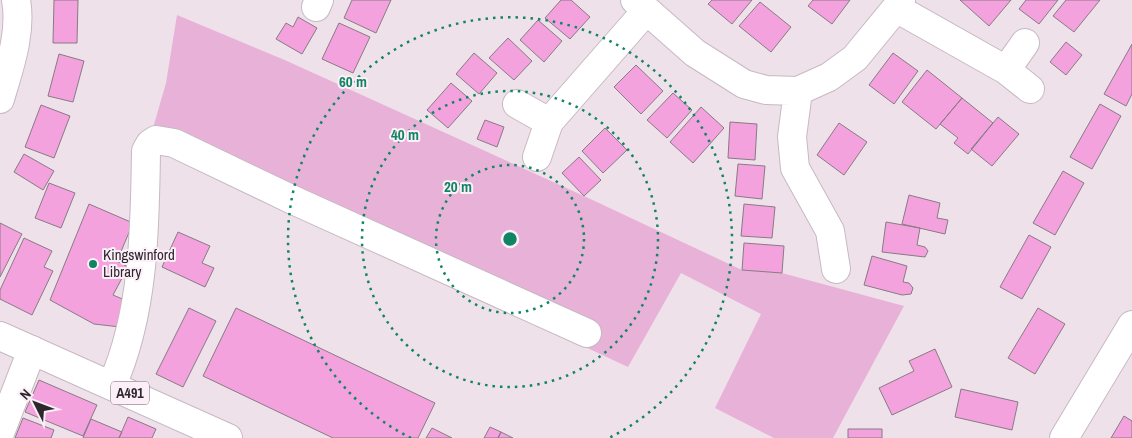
<svg xmlns="http://www.w3.org/2000/svg" width="1132" height="438" viewBox="0 0 1132 438" font-family="'Archivo Narrow',sans-serif">
  <style>
    .green { fill: #e8b1d8 }
    .building { fill: #f4a2de; stroke: #877b84 }
    .lines { fill: none; stroke-linecap: round; stroke-linejoin: round }
    .minor-casing { stroke: #c6b9c2; stroke-width: 30 }
    .highway-casing { stroke: #c6b9c2; stroke-width: 30 }
    .minor { stroke: #fff; stroke-width: 28 }
    .highway { stroke: #fff; stroke-width: 28 }
    .ring { fill: none; stroke: #118463; stroke-width: 2.5; stroke-dasharray: 2.5 5 }
    .poi-dot { fill: #118463; stroke: #fceff8; stroke-width: 2 }
    .labels { text-anchor: middle; stroke-width: 4; stroke-linejoin: round; paint-order: stroke }
    .shield { fill: #fceff8; stroke: #6b6469; stroke-width: 1 }
    .shield-label { font-size: 14px; font-weight: bold; fill: #2d282c }
    .poi-label { font-size: 15px; fill: #2d282c; stroke: #fceff8; text-anchor: start }
    .centre { fill: #118463; stroke: #fceff8; stroke-width: 2.5 }
    .ring-label { font-size: 15px; text-anchor: middle; font-weight: bold; fill: #118463; stroke: #fceff8; stroke-width: 4; stroke-linejoin: round; paint-order: stroke }
  </style>
  <rect width="100%" height="100%" fill="#efe1ea"/>
  <path class="green" d="M177,15L287,61L584,196L742,270L782,273L904,306L833,438H774L715,408L761,314L681,273L628,367L259,195L151,135L166,83Z"/>
  <path class="building" d="M54,0H78L77,43H53Z
    M352,0H391L376,33L344,18Z
    M561,0H571L590,17L570,39L545,18Z
    M712,0H752L732,24L708,4Z
    M813,0H850L832,24L808,6Z
    M960,0H1011L989,26Z
    M1026,0H1058L1039,24L1019,9Z
    M1066,0H1100L1074,32L1053,16Z
    M760,2L791,27L771,52L739,26Z
    M298,17L317,28L302,54L276,39L286,23L293,27Z
    M538,20L562,41L544,62L520,40Z
    M339,23L370,37L353,73L322,59Z
    M508,38L532,61L514,80L489,58Z
    M1066,42L1082,55L1066,75L1050,62Z
    M1132,44V94L1126,106L1104,94Z
    M474,53L497,73L479,94L456,74Z
    M893,53L918,71L894,104L869,85Z
    M59,54L84,61L73,102L48,96Z
    M636,65L663,91L641,114L614,87Z
    M927,70L962,98L936,129L902,102Z
    M451,83L472,101L448,128L427,110Z
    M673,93L692,110L667,138L647,120Z
    M962,98L993,123L968,154L954,143L958,138L940,124Z
    M1100,104L1121,116L1092,169L1070,157Z
    M41,105L70,116L54,158L25,147Z
    M701,107L724,128L693,163L670,142Z
    M998,117L1019,134L992,166L971,149Z
    M485,120L504,127L497,147L477,139Z
    M730,122L757,124L755,160L728,158Z
    M839,123L867,142L844,175L817,155Z
    M605,128L627,150L603,173L582,151Z
    M24,154L54,171L43,190L14,172Z
    M579,157L601,180L584,196L562,173Z
    M738,164L765,166L762,199L735,196Z
    M1063,171L1084,183L1055,235L1033,223Z
    M49,183L75,193L61,228L35,218Z
    M909,195L940,203L937,218L948,220L945,234L902,224Z
    M89,204L133,223L117,261L128,267L113,295L127,301L120,327L94,324L50,300Z
    M744,204L775,207L772,238L741,236Z
    M886,222L920,228L917,245L925,247L928,251L925,257L882,252Z
    M0,223L22,234L0,277Z
    M178,232L210,246L202,263L214,268L205,287L162,267Z
    M1029,235L1051,247L1022,299L1000,287Z
    M24,238L52,251L44,267L53,271L32,315L0,299V290Z
    M744,243L784,246L782,273L742,270Z
    M872,256L907,266L903,282L909,283L913,288L911,294L902,295L864,285Z
    M189,308L216,321L183,387L156,374Z
    M236,308L435,403L418,438H333L203,376Z
    M1038,308L1065,324L1035,374L1008,358Z
    M935,349L952,387L892,415L879,388L914,371L909,361Z
    M39,380L97,405L83,436L25,412Z
    M961,389L1018,402L1012,430L955,417Z
    M1124,416L1132,421V438H1111Z
    M128,417L156,429L152,438H119Z
    M23,418L54,430L51,438H15Z
    M91,419L122,432L119,438H83Z
    M490,427L501,432L498,438H484Z
    M432,428L452,438H426Z
    M848,429H882V438H848Z
    M501,432L513,438H498Z"/>
  <g class="lines">
    <g class="minor-casing">
      <path id="minor" d="M635,0L695,53L744,84L766,90L798,91L829,77L855,58L896,8L901,0
        M316,7L319,0
        M896,8L1006,70L1030,89
        M1006,70L1025,43
        M798,91L792,137L795,168L830,231L836,269
        M0,99C9,68 22,33 16,0
        M517,104L549,122
        M537,157L549,122L646,11
        M112,385C144,313 145,229 146,151L150,144L156,140L174,143L293,200L587,333
        M0,433L32,350
        M1064,438L1132,325"/>
    </g>
    <g class="highway-casing">
      <path id="highway" d="M0,336L228,438"/>
    </g>
    <use href="#minor" class="minor"/>
    <use href="#highway" class="highway"/>
  </g>
  <g class="ring">
    <circle cx="510" cy="239" r="74"/>
    <circle cx="510" cy="239" r="148"/>
    <path d="M411 438A222 222 0 1 1 609 438"/>
  </g>
  <circle class="poi-dot" cx="93" cy="264" r="5"/>
  <g class="labels">
    <rect class="shield" x="111" y="381.5" width="38" height="23" rx="4"/>
    <g class="shield-label">
      <text x="130" y="398">A491</text>
    </g>
    <g class="poi-label">
      <text x="103" y="260">Kingswinford<tspan x="103" dy="17">Library</tspan></text>
    </g>
  </g>
  <circle cx="510" cy="239" r="8" class="centre"/>
  <g class="ring-label">
    <text x="353" y="87">60 m</text>
    <text x="405" y="140">40 m</text>
    <text x="458" y="192">20 m</text>
  </g>
  <g transform="translate(35 403) rotate(312)" stroke="#fceff8" stroke-width="4" paint-order="stroke">
  <path d="M0-4L9 19L0 12L-9 19Z" fill="#2d282c"/>
  <text y="-8" font-size="14" font-weight="bold" text-anchor="middle" fill="#2d282c">N</text>
  </g>
</svg>
